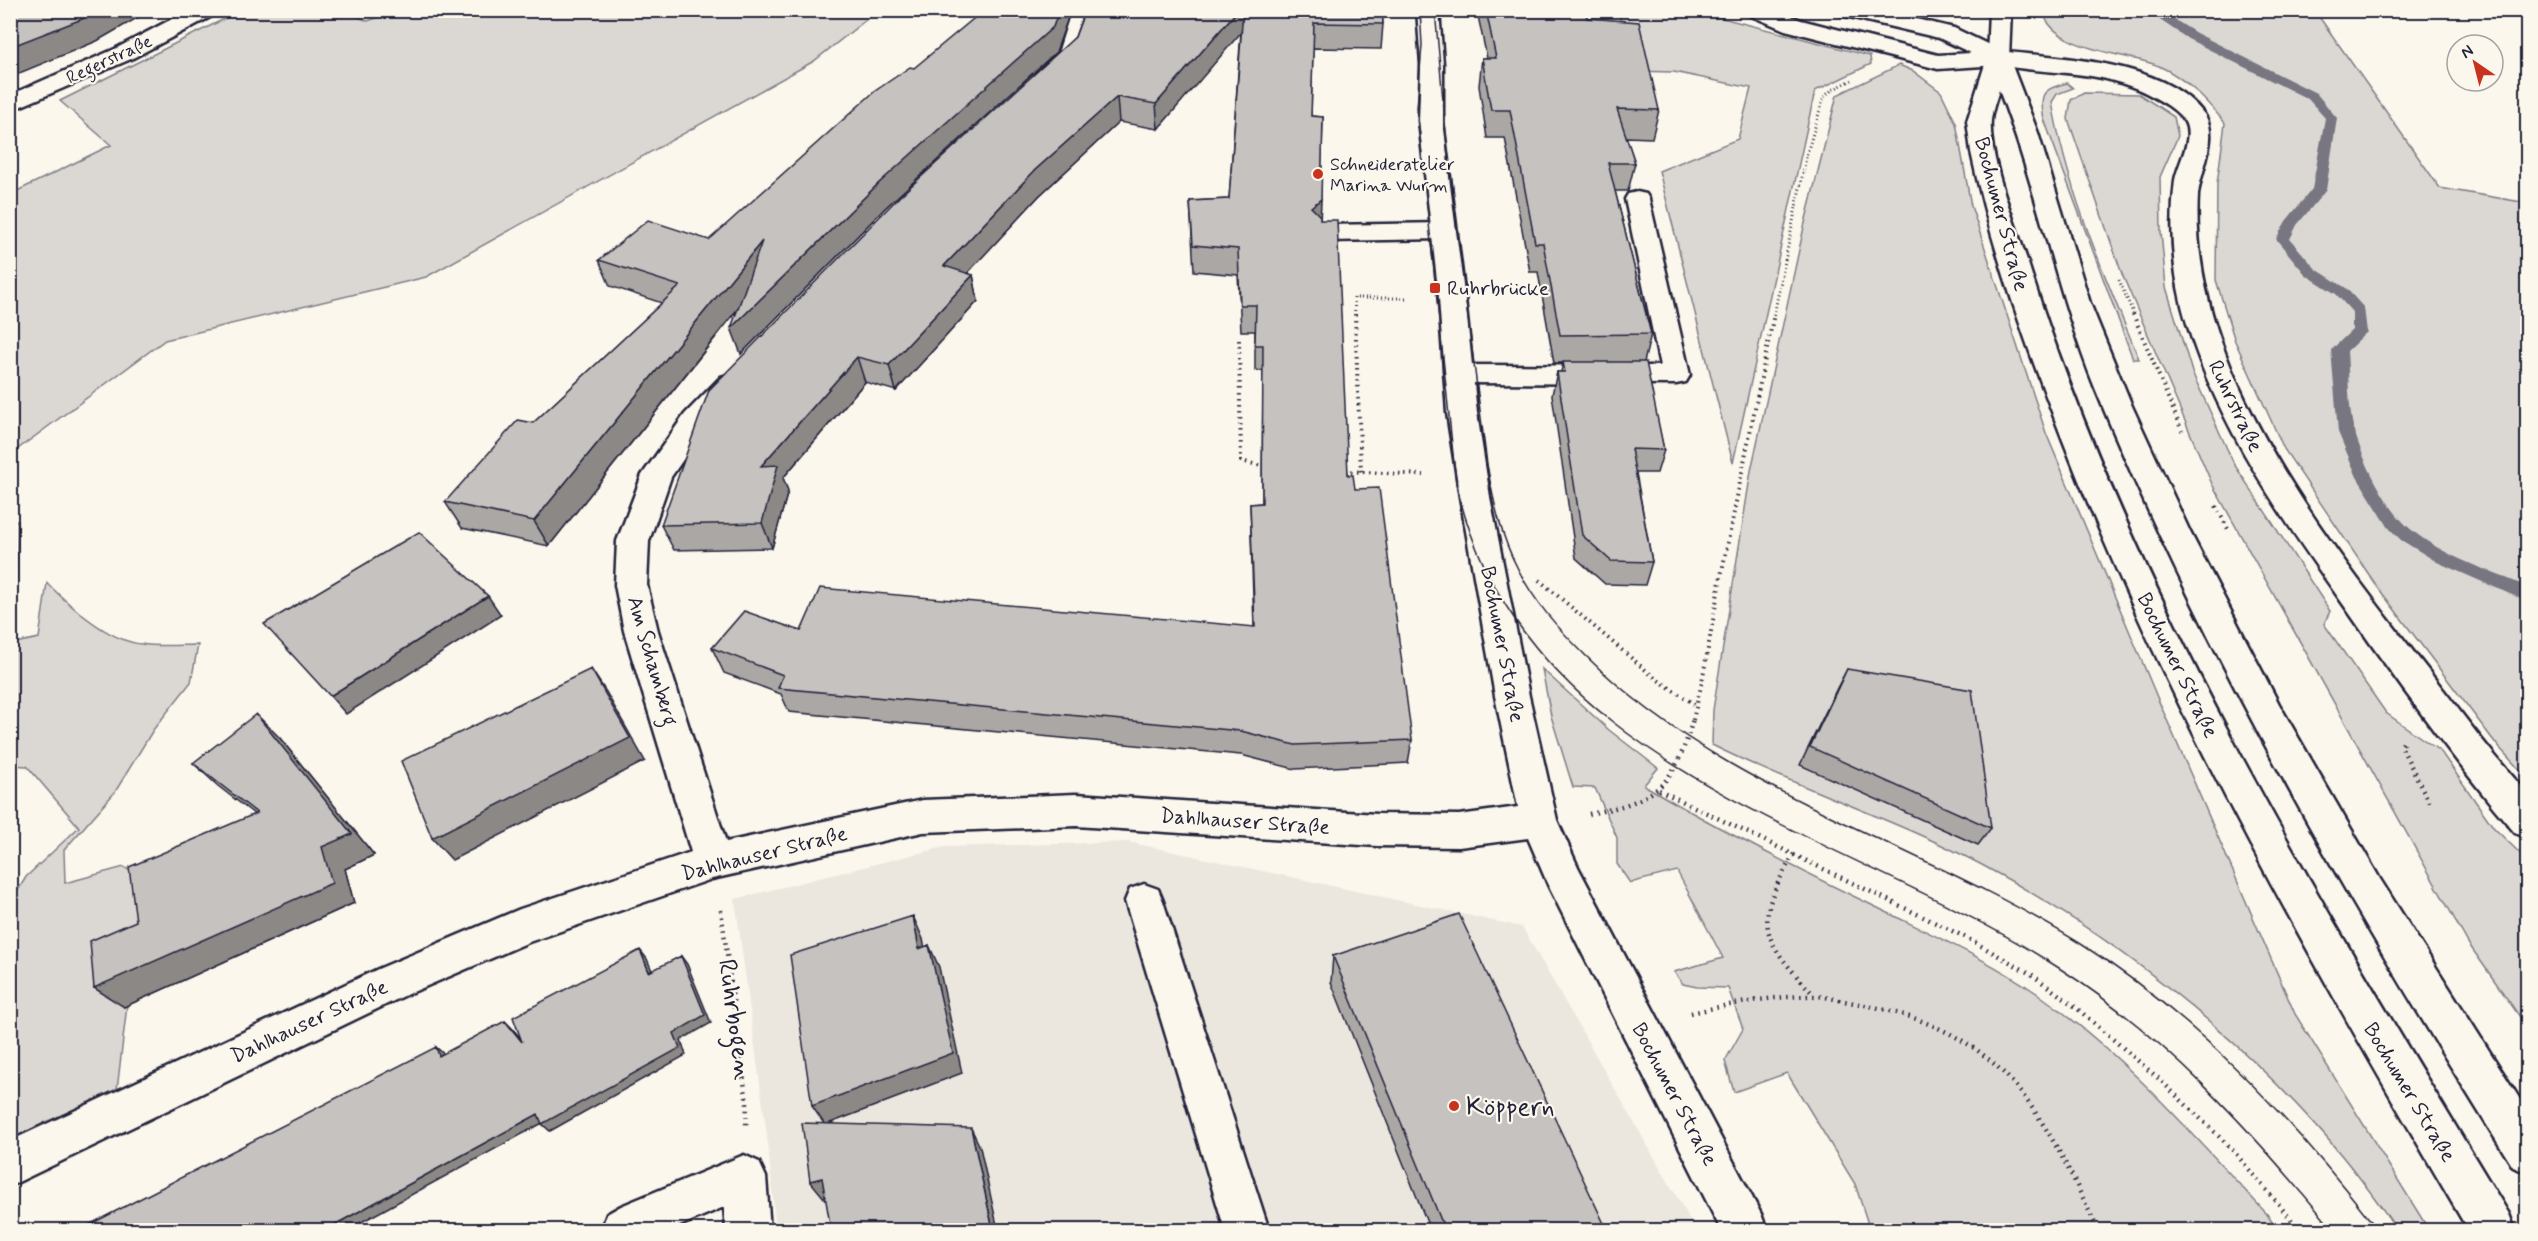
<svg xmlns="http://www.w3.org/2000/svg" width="2538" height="1241" viewBox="0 0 2538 1241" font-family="Mynerve,sans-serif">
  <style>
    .built { fill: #ebe7df }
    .green { fill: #dbd8d3; stroke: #7e7d87; stroke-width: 1.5 }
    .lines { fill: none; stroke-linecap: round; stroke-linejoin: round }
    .stream { fill: #787681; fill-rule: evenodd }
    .service-casing { stroke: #22223b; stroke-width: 5 }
    .minor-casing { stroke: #22223b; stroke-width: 5 }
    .tertiary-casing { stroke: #22223b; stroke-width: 5 }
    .primary-casing { stroke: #22223b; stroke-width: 5 }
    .path-far2 { stroke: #22223b; stroke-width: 3; stroke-dasharray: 1 3; stroke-linecap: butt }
    .path-far1 { stroke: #22223b; stroke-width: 4; stroke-dasharray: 1.5 4.5; stroke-linecap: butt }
    .path { stroke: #22223b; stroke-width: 4.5; stroke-dasharray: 1.5 5; stroke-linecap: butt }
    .service { fill: #fbf7ec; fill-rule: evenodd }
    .minor { fill: #fbf7ec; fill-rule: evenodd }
    .tertiary { fill: #fbf7ec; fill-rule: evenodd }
    .primary { fill: #fbf7ec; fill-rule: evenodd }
    .tram { stroke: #22223b; stroke-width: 1.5 }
    .wall { fill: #aaa7a5; stroke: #22223b; stroke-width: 1.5 }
    .shaded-wall { fill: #8b8886; stroke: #22223b; stroke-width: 1.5 }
    .building { fill: #c6c2c0; stroke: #22223b; stroke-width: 1.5 }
    .poi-dot { fill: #c8321e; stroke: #fbf7ec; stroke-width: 2 }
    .labels { text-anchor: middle; stroke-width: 4.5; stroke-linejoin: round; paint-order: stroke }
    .far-street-label { font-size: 18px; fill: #22223b; stroke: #fbf7ec }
    .far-poi-label { font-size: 18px; fill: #22223b; stroke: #fbf7ec; text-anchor: start }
    .street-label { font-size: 21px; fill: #22223b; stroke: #fbf7ec }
    .poi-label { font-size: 21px; fill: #22223b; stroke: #fbf7ec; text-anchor: start }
    .near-street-label { font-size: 26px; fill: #22223b; stroke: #fbf7ec }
    .near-poi-label { font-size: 26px; fill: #22223b; stroke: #fbf7ec; text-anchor: start }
  </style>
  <rect width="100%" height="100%" fill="#fbf7ec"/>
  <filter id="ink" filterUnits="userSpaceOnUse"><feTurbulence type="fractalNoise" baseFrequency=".0167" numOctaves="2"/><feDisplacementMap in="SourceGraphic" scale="12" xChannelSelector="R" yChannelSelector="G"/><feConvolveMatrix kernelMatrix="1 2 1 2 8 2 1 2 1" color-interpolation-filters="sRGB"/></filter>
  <g filter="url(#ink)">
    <path class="built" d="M1128,842L1522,927L1696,1230H776L767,1136L735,899L944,847Z"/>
    <path class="green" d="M396,11H877L814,61L426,277L165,340L11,454V194L111,145L60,101L240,11H344L368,21Z
      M1618,11H1695L1870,56L1871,64L1815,91L1733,463L1659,171L1738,139L1751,88L1674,72L1632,71L1629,50Z
      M2043,11H2315L2440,188L2527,203V778L2497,745L2376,585L2284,449L2235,341L2216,280L2217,184L2225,123C2206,100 2187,79 2159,66C2128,53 2052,51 2043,11Z
      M1899,65L1913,71L1941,92L1956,123L1971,206L2046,433L2157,697L2295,1014L2429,1230H2397C2299,1082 2138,948 1982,865C1895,819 1800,789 1712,745L1713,710L1751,471L1804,227L1837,95Z
      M2067,83L2073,88L2057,94L2052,102C2067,191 2105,276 2139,359H2133L2044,119C2039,94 2042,89 2067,83Z
      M2084,93L2139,94L2174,117L2178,136L2160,177L2161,232L2166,287L2192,372L2234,464L2330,611L2324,624L2386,713L2441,752L2494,828L2527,860V1027L2468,943L2212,484L2122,274L2068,119L2071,100Z
      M11,521H18L15,643L39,638L47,583C69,605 109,641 141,644C159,647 179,645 198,645L191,682L153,730L115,792L64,850L65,883L124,867L142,878L115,1107L11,1151V902L26,877L79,827L27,766L11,765Z
      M1542,669L1609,730L1658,768L1644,785C1721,831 1801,871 1882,910C1935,936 1989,960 2038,994C2125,1055 2195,1137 2267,1214L2277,1230H1870L1855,1184L1787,1073L1734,1092L1725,1061L1743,1029L1728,988L1697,987L1683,984L1674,972L1723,958L1677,871L1630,883L1617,864V838L1595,788L1573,787L1551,716Z"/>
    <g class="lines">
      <path class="stream" d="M2145,10H2159L2196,33L2316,93L2337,118L2326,190L2297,225L2290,239L2316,269L2346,288L2364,308L2367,332L2347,351C2349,375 2348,412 2355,433C2364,463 2388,512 2413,531C2445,557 2490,571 2528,587V602L2437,562L2401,540L2389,528L2357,477L2338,432L2331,350L2352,330V312L2336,294L2306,275L2276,239L2286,221L2312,189L2325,118L2308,99L2188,39Z"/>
      <g class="service-casing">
        <path id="service" d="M1637,192L1646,194L1649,199L1690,375L1686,382L1676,384L1459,383L1449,381L1445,374L1449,367L1459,365L1660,366L1625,199L1628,194Z
          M1444,223L1453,226L1457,231L1453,236L1444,239L1326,241L1317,238L1313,233L1317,228L1326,225Z
          M1144,884L1158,889L1163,901L1269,1230H1225L1125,901L1130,889Z"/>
      </g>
      <g class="minor-casing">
        <path id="minor" d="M189,10H216L214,15L131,59L10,111V95L115,49Z
          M1417,10H1439L1443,64V121L1465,298L1477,413L1490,497L1529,696L1557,820L1578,867L1761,1214L1767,1230H1721L1549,887L1528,838L1459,847L1377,846L1076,826L923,832L712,879L529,942L406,995L10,1186V1141L378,969L520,909L691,852L624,631L615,585L617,541L642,475L685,414L721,377L731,374L741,377L745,384L705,428L671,477L649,541L647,585L658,631L726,842L923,800L1076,794L1377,814L1459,815L1518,807L1495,696L1460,497L1447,413L1439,298L1419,121L1421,64Z
          M1080,12L1088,13L1091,18C1084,40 1072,87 1040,79L1037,74L1058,53L1069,18L1072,13Z
          M1998,51C2059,58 2164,60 2204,114C2220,136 2200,171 2198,195C2195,251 2206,303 2226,355C2271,475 2370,596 2449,697C2468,722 2487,747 2508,771C2513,778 2525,788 2528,796C2531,807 2528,826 2528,838L2515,833L2494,808C2441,742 2391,674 2343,604C2282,518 2220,429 2188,327C2173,280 2169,229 2175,180C2178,163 2194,139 2185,122C2180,113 2168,105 2159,100C2103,66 2049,77 1990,63L1987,58L1990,53Z
          M744,1155L759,1162L766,1177L770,1230H726L724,1207L670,1230H601L607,1214L621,1206Z"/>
      </g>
      <g class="tertiary-casing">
        <path id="tertiary" d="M1747,10H1777L1801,20L1938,55L1971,53L1939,38L1841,15L1839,10H1878L1954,28L2006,53L2009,58L2006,63L1998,65L1938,69L1785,30L1749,15Z"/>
      </g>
      <g class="primary-casing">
        <path id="primary" d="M1989,10H2011L2009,58L2038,133L2090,303L2132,406L2190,532L2279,704L2380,879L2528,1112V1173L2513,1167C2357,918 2207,661 2095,388C2056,291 2037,188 1999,90C1996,100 1992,110 1991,120C1988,157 2015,223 2027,260C2134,602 2324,910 2509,1214L2515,1230H2468C2319,976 2171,718 2064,443C2027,348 1992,251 1971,152L1967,121L1987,58Z"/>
      </g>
      <path class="path-far2" d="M2119,280L2134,315
        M1355,315L1354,298H1407
        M1774,315L1807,153L1824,97L1832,90L1852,80"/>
      <path class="path-far1" d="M1355,314L1361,472
        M2133,314L2182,431
        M1239,340L1241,461L1266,467
        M1345,471L1424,475
        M2216,506L2229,531
        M1539,580L1655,678L1697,706
        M1693,720L1702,682L1720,581L1774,314"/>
      <path class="path" d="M2403,743L2401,746L2431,806
        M1659,790L1967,938L2031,974L2073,1005L2158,1078L2230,1147L2300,1230
        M1589,814C1658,800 1674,786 1693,719
        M1794,854C1752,924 1760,937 1814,995
        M721,910L747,1104L746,1126
        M1691,1013C1731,1004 1772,996 1813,996C1825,996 1837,1000 1849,1002C1912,1013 1971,1034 2014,1084C2050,1127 2074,1179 2098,1230"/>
      <use href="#service" class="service"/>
      <use href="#minor" class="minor"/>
      <use href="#tertiary" class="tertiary"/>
      <use href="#primary" class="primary"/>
      <path class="tram" d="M1420,10L1422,45L1417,108L1456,483C1522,773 1844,828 2059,968C2167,1037 2253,1132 2333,1230
        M1435,10L1450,179L1487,464C1493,500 1501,537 1518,569C1534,602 1559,629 1585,655C1723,793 1919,842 2081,944C2198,1018 2294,1122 2378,1230"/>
    </g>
    <path class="wall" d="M1083,10H1382L1383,24L1381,49L1313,48L1311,116L1323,117L1320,220L1348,475L1355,489L1412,740L1408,763L1295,769L1241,755L789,712L781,694L724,673L712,648L801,631L1254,627L1250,504L1262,503L1263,371L1255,370V331H1241L1238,275L1194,271L1190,201L1229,199L1241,31L1158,129L1119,122L1039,196L967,273L973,275L978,301L896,391L865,382L783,478L788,491L772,548L674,550L661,525L1075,37L1084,11Z
      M1479,10H1585L1587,18L1659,110L1652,138L1626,137L1635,163L1628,191H1615L1651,334L1644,362L1664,450L1657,473H1636L1652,562L1645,585L1605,584L1576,558L1552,395L1557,372H1561L1563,363H1554L1538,272H1530L1505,138H1487L1479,86L1482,58H1487L1478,16Z
      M1070,12L1056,52L885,208L741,354L739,308L549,546L462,528L445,502L533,423L662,303L610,286L599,260L709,240L914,68Z
      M1847,669L1991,828L1978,845L1800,765L1837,688Z
      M279,737L374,855L345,869L354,903L124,1007L136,921L254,814L218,786L193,763Z
      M1333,956L1607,1230H1430L1331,982Z"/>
    <path class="shaded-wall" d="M97,10H151L97,41L10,77V47Z
      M1059,10H1077L1070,12L1056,52L885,208L741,354L731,328L879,183Z
      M1238,10H1244V29L1158,129L1156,104Z
      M1117,97L1119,122L1039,196L950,292L944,266L1035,170Z
      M1321,199L1320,225L1311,207Z
      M762,241L771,267L549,546L534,521Z
      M973,275L978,301L896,391L889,365Z
      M857,357L865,382L783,478L788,491L772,548L762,523L761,466Z
      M488,596L501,615L346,714L330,696Z
      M591,669L606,692L645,761L452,860L432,838Z
      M256,714L279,737L374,855L345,869L354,903L124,1007L94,988L322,847Z
      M913,916L923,939L929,971L919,949Z
      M929,945L939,967L962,1073L825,1125L812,1106Z
      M640,950L647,959L656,980L649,972Z
      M681,956L687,964L711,1023L681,1040L686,1055L550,1131L542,1124L674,1033Z
      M505,1021L513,1029L530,1050L522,1042Z
      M436,1047L445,1055L439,1056Z
      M538,1114L546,1121L347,1230H325Z
      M971,1128L980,1147L998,1230H993Z
      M822,1178L836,1195L824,1198L810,1181Z"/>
    <path class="building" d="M10,10H97L82,19L10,47Z
      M984,10H1059L1053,27L879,183L731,328L762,241L534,521L445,502L518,420L533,423L680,286L599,260L648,220L709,240L875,91L910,67L914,68Z
      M1085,10H1238L1156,104L1117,97L1035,170L944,266L973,275L889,365L857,357L761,466L778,465L762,523L661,525L709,390L900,196L1075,37Z
      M1243,10H1382L1383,24L1314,23L1311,116L1323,117L1321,199L1311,207L1320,216V220H1337L1348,475H1353L1355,489L1379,488L1412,740L1295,745L1241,731L778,688L783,675L712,648L744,611L801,631L820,588L1255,627L1250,504L1262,503L1263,345H1255L1256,305H1240L1238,249L1193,245L1190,201L1229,199Z
      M1486,10H1585L1587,18L1639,22L1659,110L1617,109L1635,163H1608L1651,334L1560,335L1543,243H1535L1510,110H1491L1482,58H1496Z
      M1563,362H1646L1664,450L1631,449L1652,562L1611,561L1582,535L1557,372H1565Z
      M419,532L488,596L330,696L264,624Z
      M591,669L630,738L432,838L401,761Z
      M1847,669L1972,690L1991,828L1810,747Z
      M256,714L352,834L322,847L332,883L94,988L90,941L136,921L129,867L257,813L193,763Z
      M1459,914L1607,1230H1445L1333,956Z
      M913,916L919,949L929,945L953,1053L812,1106L790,955Z
      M640,950L649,972L681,956L705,1015L674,1033L680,1048L542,1124L538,1114L325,1230H79L436,1047L439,1056L505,1021L522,1042L513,1017Z
      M802,1123L971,1128L993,1230H831L822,1178L810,1181Z"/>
  </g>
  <g class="poi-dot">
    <circle cx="1318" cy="174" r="6"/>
    <rect x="1429" y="282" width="12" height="12" rx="3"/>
    <circle cx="1454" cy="1106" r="6"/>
  </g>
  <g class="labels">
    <g class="far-street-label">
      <text transform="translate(109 59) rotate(-25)" y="6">Regerstraße</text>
    </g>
    <g class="far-poi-label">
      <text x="1330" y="170">Schneideratelier<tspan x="1330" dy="21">Marina Wurm</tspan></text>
    </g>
    <g class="street-label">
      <text transform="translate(2002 214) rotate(75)" y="7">Bochumer Straße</text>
      <text transform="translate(2236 406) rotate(64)" y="7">Ruhrstraße</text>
      <text transform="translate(1503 644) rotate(79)" y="7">Bochumer Straße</text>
      <text transform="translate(653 661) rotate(74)" y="7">Am Schamberg</text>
      <text transform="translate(2178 665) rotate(64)" y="7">Bochumer Straße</text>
      <text transform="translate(1245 821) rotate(4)" y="7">Dahlhauser Straße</text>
      <text transform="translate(764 853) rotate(-14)" y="7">Dahlhauser Straße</text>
      <text transform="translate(309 1021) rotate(-25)" y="7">Dahlhauser Straße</text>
      <text transform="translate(2410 1092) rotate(59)" y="7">Bochumer Straße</text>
      <text transform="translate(1675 1094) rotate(62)" y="7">Bochumer Straße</text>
    </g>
    <g class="poi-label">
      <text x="1447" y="295">Ruhrbrücke</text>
    </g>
    <g class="near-street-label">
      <text transform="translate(736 1019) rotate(82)" y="9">Ruhrbogen</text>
    </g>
    <g class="near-poi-label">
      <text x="1466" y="1115">Köppern</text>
    </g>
  </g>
  <rect width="2538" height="1241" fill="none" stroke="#fbf7ec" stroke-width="36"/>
  <rect x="18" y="18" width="2502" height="1205" fill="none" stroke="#22223b" stroke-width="2" filter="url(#ink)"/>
  <g transform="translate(2475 63) rotate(325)"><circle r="28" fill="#fbf7ec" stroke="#a4a2a5" stroke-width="1.5"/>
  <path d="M0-4.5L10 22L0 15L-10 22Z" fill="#c8321e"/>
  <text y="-9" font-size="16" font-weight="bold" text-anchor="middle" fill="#22223b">N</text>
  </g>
</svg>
